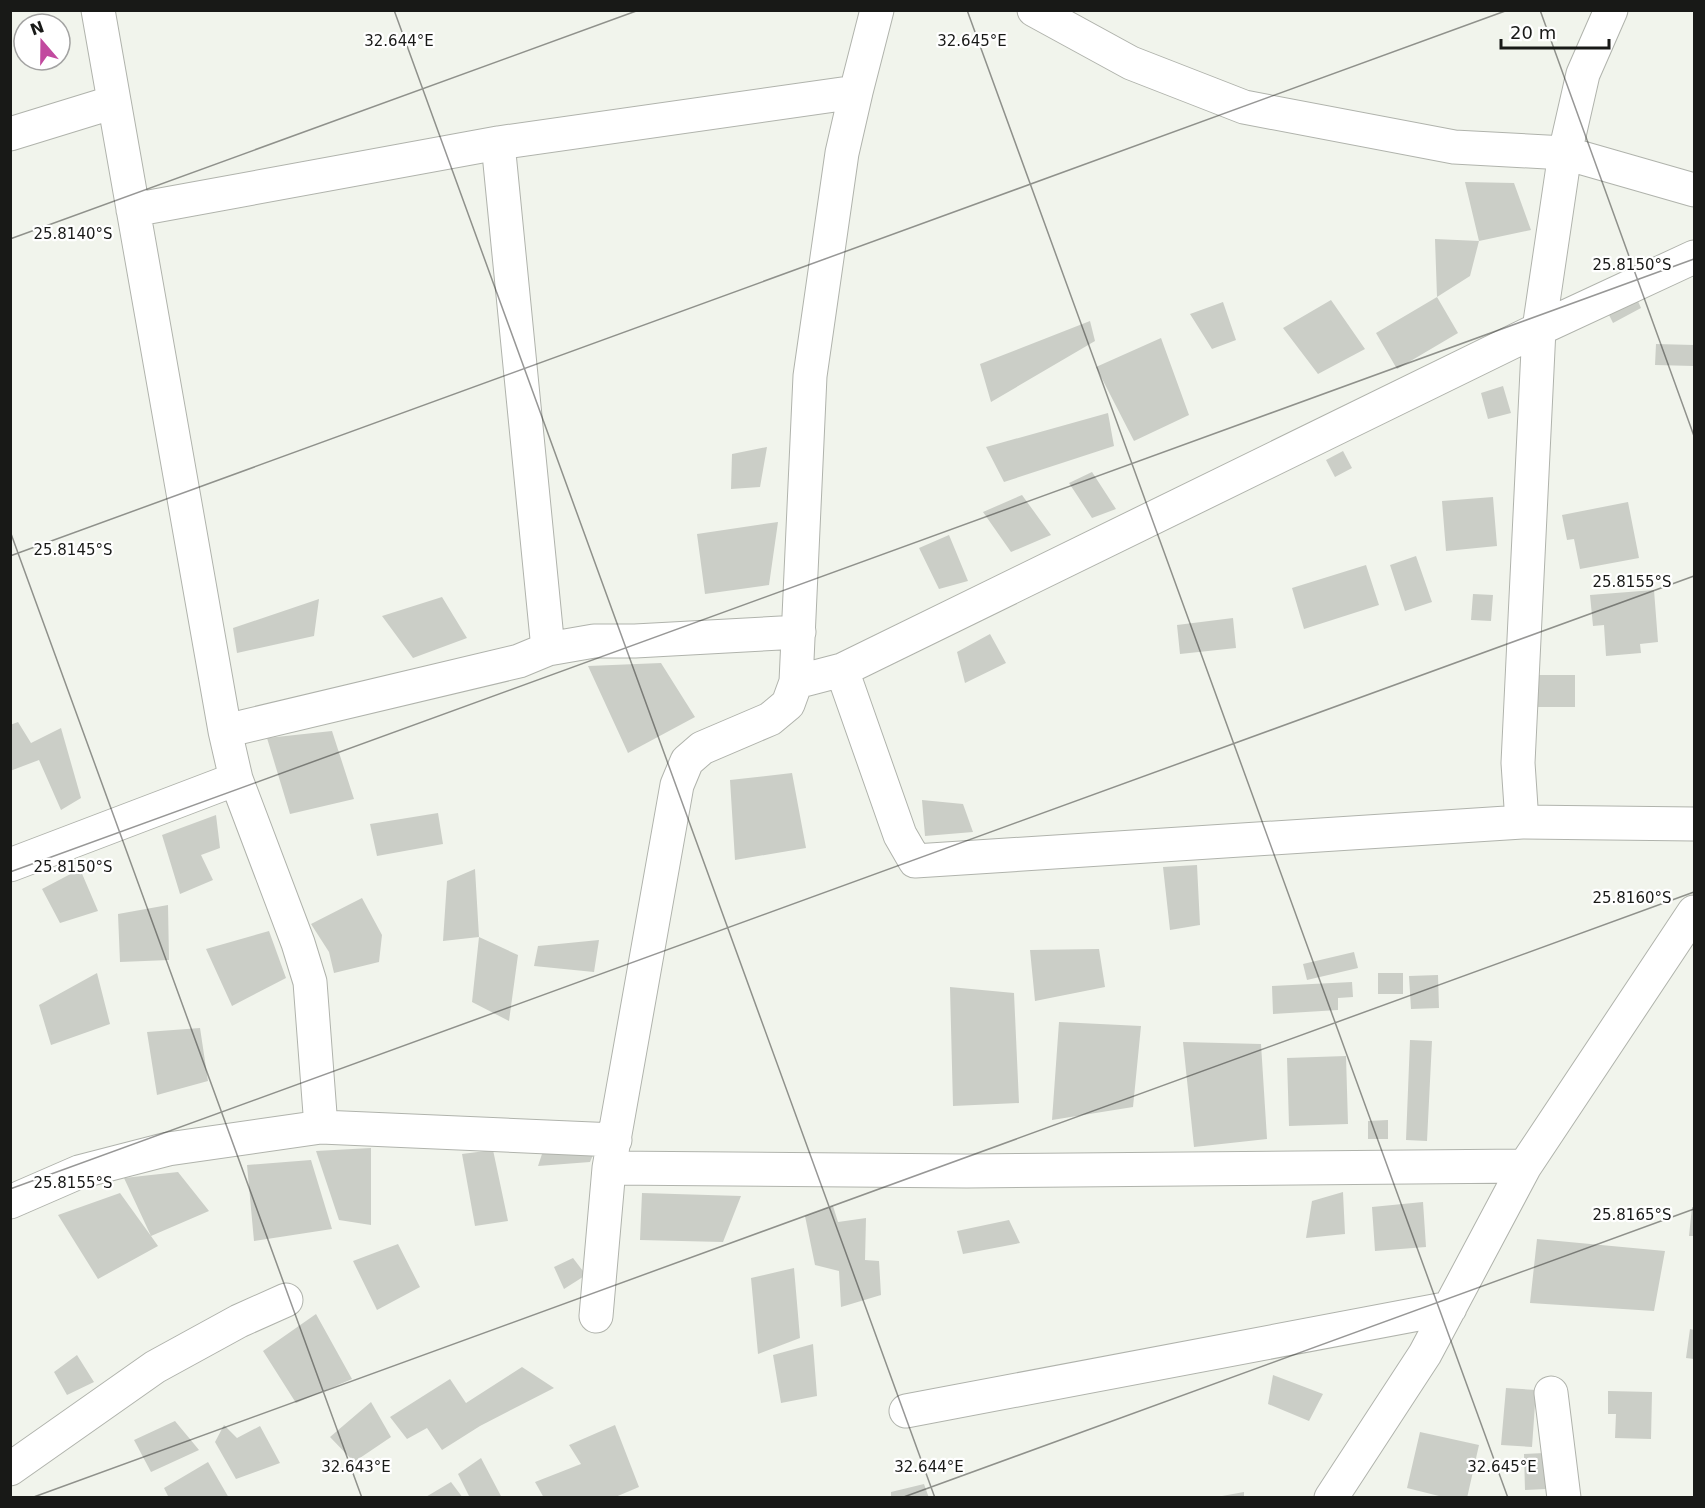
<svg xmlns="http://www.w3.org/2000/svg" width="1705" height="1508" viewBox="0 0 1705 1508" font-family="'DejaVu Sans',sans-serif">
  <style>
    .building { fill: #cbcec7 }
    .lines { fill: none; stroke-linecap: round; stroke-linejoin: round }
    .minor-casing { stroke: #b0b3ac; stroke-width: 35 }
    .minor { stroke: #fff; stroke-width: 33 }
    .ticks { fill: none; stroke: #181917; stroke-width: 1.5; stroke-opacity: 0.45 }
    .ticks-label { font-size: 15px; text-anchor: middle; fill: #181917; stroke: #fff; stroke-width: 4.5; stroke-linejoin: round; paint-order: stroke }
  </style>
  <rect width="100%" height="100%" fill="#f1f4ec"/>
  <path class="building" d="M1465,182L1514,183L1531,230L1479,241L1470,276L1437,297L1435,239L1479,241Z
    M1634,292L1641,308L1613,323L1605,307Z
    M1437,297L1458,333L1397,369L1376,333Z
    M1331,300L1365,349L1318,374L1283,328Z
    M1223,302L1236,340L1212,349L1190,314Z
    M1090,321L1095,341L991,402L980,364Z
    M1161,338L1189,415L1134,441L1096,367Z
    M1656,344L1694,345V366L1655,365Z
    M1503,386L1511,413L1488,419L1481,393Z
    M1108,413L1114,446L1004,482L986,447Z
    M767,447L760,487L731,489L732,454Z
    M1343,451L1352,468L1335,477L1326,460Z
    M1092,472L1116,509L1092,518L1069,483Z
    M1022,495L1051,535L1011,552L983,512Z
    M1493,497L1497,546L1446,551L1442,501Z
    M1628,502L1639,558L1580,569L1574,539L1567,540L1562,515Z
    M778,522L769,585L705,594L697,534Z
    M949,535L968,581L939,589L919,548Z
    M1416,556L1432,602L1405,611L1390,565Z
    M1366,565L1379,605L1304,629L1292,588Z
    M1654,590L1658,642L1640,644L1641,653L1606,656L1604,625L1593,626L1590,595Z
    M1473,594L1493,595L1491,621L1471,620Z
    M442,597L467,638L413,658L382,616Z
    M319,599L314,636L237,653L233,628Z
    M1233,618L1236,648L1180,654L1177,625Z
    M990,634L1006,663L965,683L957,652Z
    M661,663L695,717L628,753L588,666Z
    M1538,675H1575V707H1537Z
    M18,722L31,743L61,728L81,798L61,810L39,760L10,771V725Z
    M332,731L354,799L290,814L267,738Z
    M792,773L806,848L735,860L730,780Z
    M922,800L963,804L973,832L925,836Z
    M438,813L443,844L377,856L370,824Z
    M216,815L220,848L201,855L213,880L180,894L162,835Z
    M1197,865L1200,925L1170,930L1163,867Z
    M80,869L98,911L60,923L42,889Z
    M475,869L479,937L443,941L447,881Z
    M362,898L382,935L379,962L334,973L329,952L311,924Z
    M168,905L169,960L120,962L118,914Z
    M269,931L286,978L232,1006L206,949Z
    M479,937L518,955L509,1021L472,1002Z
    M599,940L594,972L534,966L538,946Z
    M1099,949L1105,987L1035,1001L1030,950Z
    M1354,952L1358,968L1307,980L1303,964Z
    M97,973L110,1024L51,1045L39,1005Z
    M1378,973H1403V994H1378Z
    M1438,975L1439,1008L1411,1009L1409,976Z
    M1352,982L1353,997L1338,998V1010L1273,1014L1272,986Z
    M950,987L1014,993L1019,1103L953,1106Z
    M1059,1022L1141,1026L1133,1107L1052,1120Z
    M200,1028L208,1081L157,1095L147,1032Z
    M1410,1040L1432,1041L1427,1141L1406,1140Z
    M1183,1042L1261,1044L1267,1139L1194,1147Z
    M1346,1056L1348,1124L1289,1126L1287,1058Z
    M1388,1120V1139H1368V1121Z
    M371,1148V1225L339,1220L316,1151Z
    M544,1148H596L590,1162L538,1166Z
    M493,1150L508,1221L475,1226L462,1154Z
    M311,1160L332,1229L254,1241L247,1165Z
    M178,1172L209,1211L151,1236L158,1246L98,1279L58,1215L120,1193L151,1236L124,1178Z
    M1343,1192L1345,1234L1306,1238L1312,1201Z
    M642,1193L741,1196L723,1242L640,1240Z
    M1423,1202L1426,1247L1375,1251L1372,1207Z
    M833,1206L838,1222L866,1218L865,1260L879,1261L881,1295L841,1307L839,1271L815,1265L805,1216Z
    M1692,1207H1694V1236H1689Z
    M1009,1220L1020,1243L963,1254L957,1231Z
    M1537,1239L1665,1251L1654,1311L1530,1303Z
    M398,1244L420,1287L377,1310L353,1261Z
    M573,1258L586,1275L564,1289L554,1267Z
    M794,1268L800,1338L758,1354L751,1278Z
    M316,1314L352,1379L296,1403L263,1351Z
    M1690,1329L1694,1330V1359L1686,1358Z
    M813,1344L817,1396L781,1403L773,1355Z
    M77,1355L94,1382L67,1395L54,1372Z
    M522,1367L554,1388L480,1426L442,1450L427,1428L407,1439L390,1417L450,1379L466,1403Z
    M1273,1375L1323,1394L1309,1421L1268,1404Z
    M1506,1388L1536,1390L1532,1447L1501,1445Z
    M1608,1391L1652,1392L1651,1439L1615,1438L1616,1414H1608Z
    M371,1402L391,1437L354,1462L330,1437Z
    M175,1421L199,1450L151,1472L134,1440Z
    M224,1425L237,1438L260,1426L280,1463L236,1479L215,1442Z
    M615,1425L639,1487L613,1498H544L535,1482L581,1464L569,1445Z
    M1420,1432L1479,1445L1467,1498H1447L1407,1488Z
    M1544,1453L1546,1489L1525,1490L1524,1454Z
    M481,1458L502,1498H470L458,1474Z
    M208,1462L229,1498H169L164,1488Z
    M451,1482L463,1498H424Z
    M924,1484L929,1498H891V1492Z
    M1244,1492V1498H1222V1496Z"/>
  <g class="lines">
    <g class="minor-casing">
      <path id="minor" d="M98,10L225,731L236,779L298,943L310,982L321,1127
        M1034,10L1131,63L1244,107L1454,147L1565,153L1694,190
        M10,134L114,102
        M498,143L548,649
        M133,210L498,143L856,92
        M842,670L900,835L915,861L1522,822L1694,824
        M796,682L842,670L1539,329L1694,257
        M225,731L519,661L548,649L594,641H635L799,632
        M1522,822L1518,763L1539,329L1565,153L1583,74L1611,10
        M10,865L236,779
        M609,1168L967,1171L1525,1166
        M10,1202L79,1172L168,1149L321,1127L615,1140
        M596,1316L609,1168L677,785L687,761L702,748L770,719L788,704L796,682L810,376L842,153L856,92L877,10
        M1551,1393L1564,1498
        M906,1411L1450,1308
        M10,1469L155,1367L239,1321L286,1300
        M1331,1498L1425,1354L1525,1166L1694,912"/>
    </g>
    <use href="#minor" class="minor"/>
  </g>
  <path class="ticks" d="M394,10L935,1498M967,10L1508,1498M1540,10L1694,436M10,239L639,10M10,531L362,1498M10,556L1508,10M10,872L1694,259M10,1189L1694,576M31,1498L1694,892M901,1498L1694,1209"/>
  <g class="ticks-label">
    <text x="399" y="46">32.644°E</text>
    <text x="972" y="46">32.645°E</text>
    <text x="73" y="239">25.8140°S</text>
    <text x="1632" y="270">25.8150°S</text>
    <text x="73" y="555">25.8145°S</text>
    <text x="1632" y="587">25.8155°S</text>
    <text x="73" y="872">25.8150°S</text>
    <text x="1632" y="903">25.8160°S</text>
    <text x="73" y="1188">25.8155°S</text>
    <text x="1632" y="1220">25.8165°S</text>
    <text x="356" y="1472">32.643°E</text>
    <text x="929" y="1472">32.644°E</text>
    <text x="1502" y="1472">32.645°E</text>
  </g>
  <rect width="1705" height="1508" fill="none" stroke="#181917" stroke-width="24"/>
  <g transform="translate(42 42) rotate(340)"><circle r="28" fill="#ffffff" stroke="#a3a3a2" stroke-width="1.5"/>
  <path d="M0-4.5L10 22L0 15L-10 22Z" fill="#c24a9f"/>
  <text y="-9" font-size="16" font-weight="bold" text-anchor="middle" fill="#181917">N</text>
  </g>
  <path d="M1501 39v9h108v-9" fill="none" stroke="#181917" stroke-width="3"/>
  <text x="1510" y="39" font-size="18" fill="#181917" stroke="#ffffff" stroke-width="4.5" paint-order="stroke">20 m</text>
</svg>
